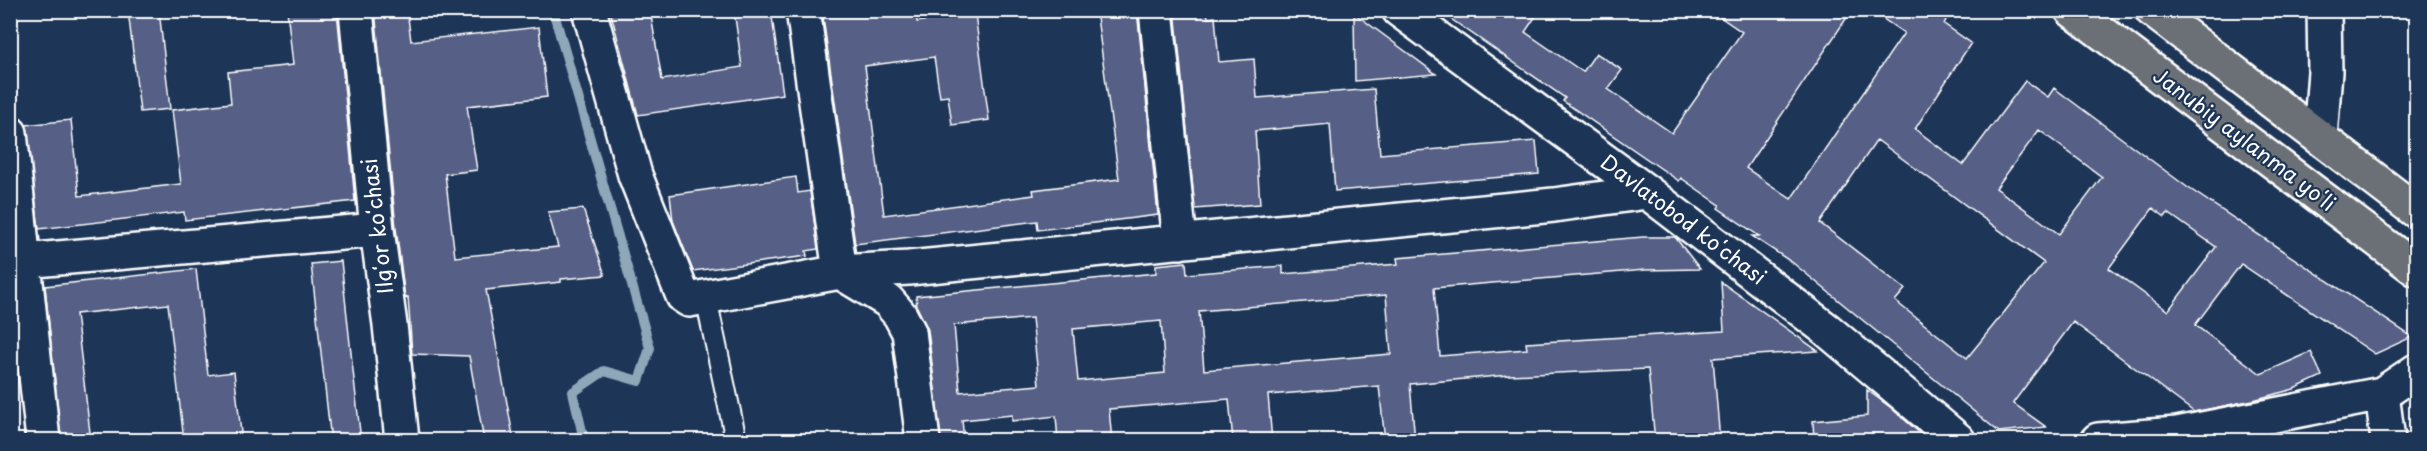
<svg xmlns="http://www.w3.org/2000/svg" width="2427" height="451" viewBox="0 0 2427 451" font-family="'Playpen Sans',sans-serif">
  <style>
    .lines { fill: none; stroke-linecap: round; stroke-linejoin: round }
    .stream { stroke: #8ea7b9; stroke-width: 10 }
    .building { fill: #565f86; stroke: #fff; stroke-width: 1.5; fill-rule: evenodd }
    .lane-casing { stroke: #fff; stroke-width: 24 }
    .street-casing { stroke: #fff; stroke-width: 38 }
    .highway-casing { stroke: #fff; stroke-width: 38 }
    .lane { stroke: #1d3557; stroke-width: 20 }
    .street { stroke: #1d3557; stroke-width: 33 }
    .highway { stroke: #6b6f75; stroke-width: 33 }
    .labels { text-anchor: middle; stroke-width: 4.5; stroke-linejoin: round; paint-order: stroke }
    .street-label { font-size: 21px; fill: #fff; stroke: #1d3557 }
  </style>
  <rect width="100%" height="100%" fill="#1d3557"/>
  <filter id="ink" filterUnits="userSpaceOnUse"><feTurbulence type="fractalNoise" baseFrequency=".0167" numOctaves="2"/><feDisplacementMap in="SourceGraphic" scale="12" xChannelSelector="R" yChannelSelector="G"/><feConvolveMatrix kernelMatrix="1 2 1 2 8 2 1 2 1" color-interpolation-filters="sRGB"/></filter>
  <g filter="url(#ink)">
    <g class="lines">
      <path class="stream" d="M553,10L650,348L639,381L604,371L573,392L584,440"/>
    </g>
    <path class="building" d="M128,10H159L170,109L140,112Z
      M287,10H337L355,201L185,220L184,212L39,229L26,125L71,120L79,196L181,184L172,110L231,103L228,72L293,65Z
      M375,10H407L411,41L539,27L547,97L467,106L477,170L445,174L455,257L558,247L548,212L583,209L605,275L561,279V282L486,290L514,441H484L469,356L412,354L408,297L405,298L396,228Z
      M610,10H650L662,80L742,67L734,10H771L783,94L638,115Z
      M822,10H916L917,22L975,14L989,120L952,125L948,96L940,97L934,57L865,66L884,215L1034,195L1033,190L1119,179L1096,10H1137L1158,215L1038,230L1037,221L855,244Z
      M1175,10H1207L1208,18L1215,17L1219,62L1254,59L1257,98L1374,89L1380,154L1536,141L1539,174L1335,191L1330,124L1255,131L1260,204L1195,209Z
      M1438,10H1540L1525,32L1583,72L1596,53L1622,70L1608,89L1672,133L1742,32L1710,10H1852L1746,168L1791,199L1904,33L1870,10H1932L1946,20L1944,24L1971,43L1915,129L1963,165L2025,81L2048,97L2054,88L2187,187L2412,337L2375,354L2241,264L2195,325L2261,374L2311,352L2322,376L2294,389L2253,400L2194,412L2073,322L2013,403L2046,427L1999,432L1793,263L1752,236H1759L1718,208L1720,205L1681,178L1679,181L1563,101L1565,98ZM2039,130L2102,177L2059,234L1996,188ZM1877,140L2044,263L1967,358L1895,301L1905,289L1820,223ZM2153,208L2165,217L2168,213L2216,247L2168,311L2109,268Z
      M1354,13L1436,74L1355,81Z
      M796,177L798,193L810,191L818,249L806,251L807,256L693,271L673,221L670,195Z
      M1643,237H1675L1700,269L1645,270L1434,288L1440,356L1527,349L1526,343L1724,331L1721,282L1818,351L1713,358L1720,441H1655L1648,369L1509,375L1410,384L1415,441H1385L1379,386L1268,395L1272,441H1233L1229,399L1109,409L1112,441H1058L1056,416L1012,421V415L962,420L964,441H941L928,330L917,307L916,296L1156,273V265L1186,262L1187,274L1283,266V274L1398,264L1397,258ZM1386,295L1391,354L1204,370L1199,311ZM1032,318L1039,385L960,392L954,325ZM1161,321L1165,373L1078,381L1073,329Z
      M341,261L351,353L361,441H331L311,264Z
      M196,269L208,375L234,372L242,441H184L168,304L76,314L91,441H61L45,286Z
      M1867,390L1890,407L1929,441H1814L1813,421L1867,416Z"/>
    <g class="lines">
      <g class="lane-casing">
        <path id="lane" d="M706,298L736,440"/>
      </g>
      <g class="street-casing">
        <path id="street" d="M356,10L377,230L390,325L402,440
          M589,10L635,175L683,296L689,300L840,272L909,268L1554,205L1647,192
          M803,10L840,272L888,301L900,315L909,332L923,440
          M1156,10L1180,242
          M1399,10L1647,192L1826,329L1958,440
          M10,133L43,440
          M2320,137L2325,72L2324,10
          M24,261L377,230
          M2382,394L2388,440
          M2098,440L2177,434L2382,394L2416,371"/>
      </g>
      <g class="highway-casing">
        <path id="highway" d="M2072,10L2416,269
          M2152,10L2416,211"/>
      </g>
      <use href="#lane" class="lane"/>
      <use href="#street" class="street"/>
      <use href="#highway" class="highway"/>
    </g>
  </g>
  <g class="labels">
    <g class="street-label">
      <text transform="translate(2244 140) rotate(37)" y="7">Janubiy aylanma yoʻli</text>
      <text transform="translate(1683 220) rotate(37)" y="7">Davlatobod koʻchasi</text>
      <text transform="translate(378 226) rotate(-97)" y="7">Ilgʻor koʻchasi</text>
    </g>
  </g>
  <rect width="2427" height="451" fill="none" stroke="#1d3557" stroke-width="36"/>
  <rect x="18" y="18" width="2391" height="415" fill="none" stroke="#fff" stroke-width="2" filter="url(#ink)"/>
</svg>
